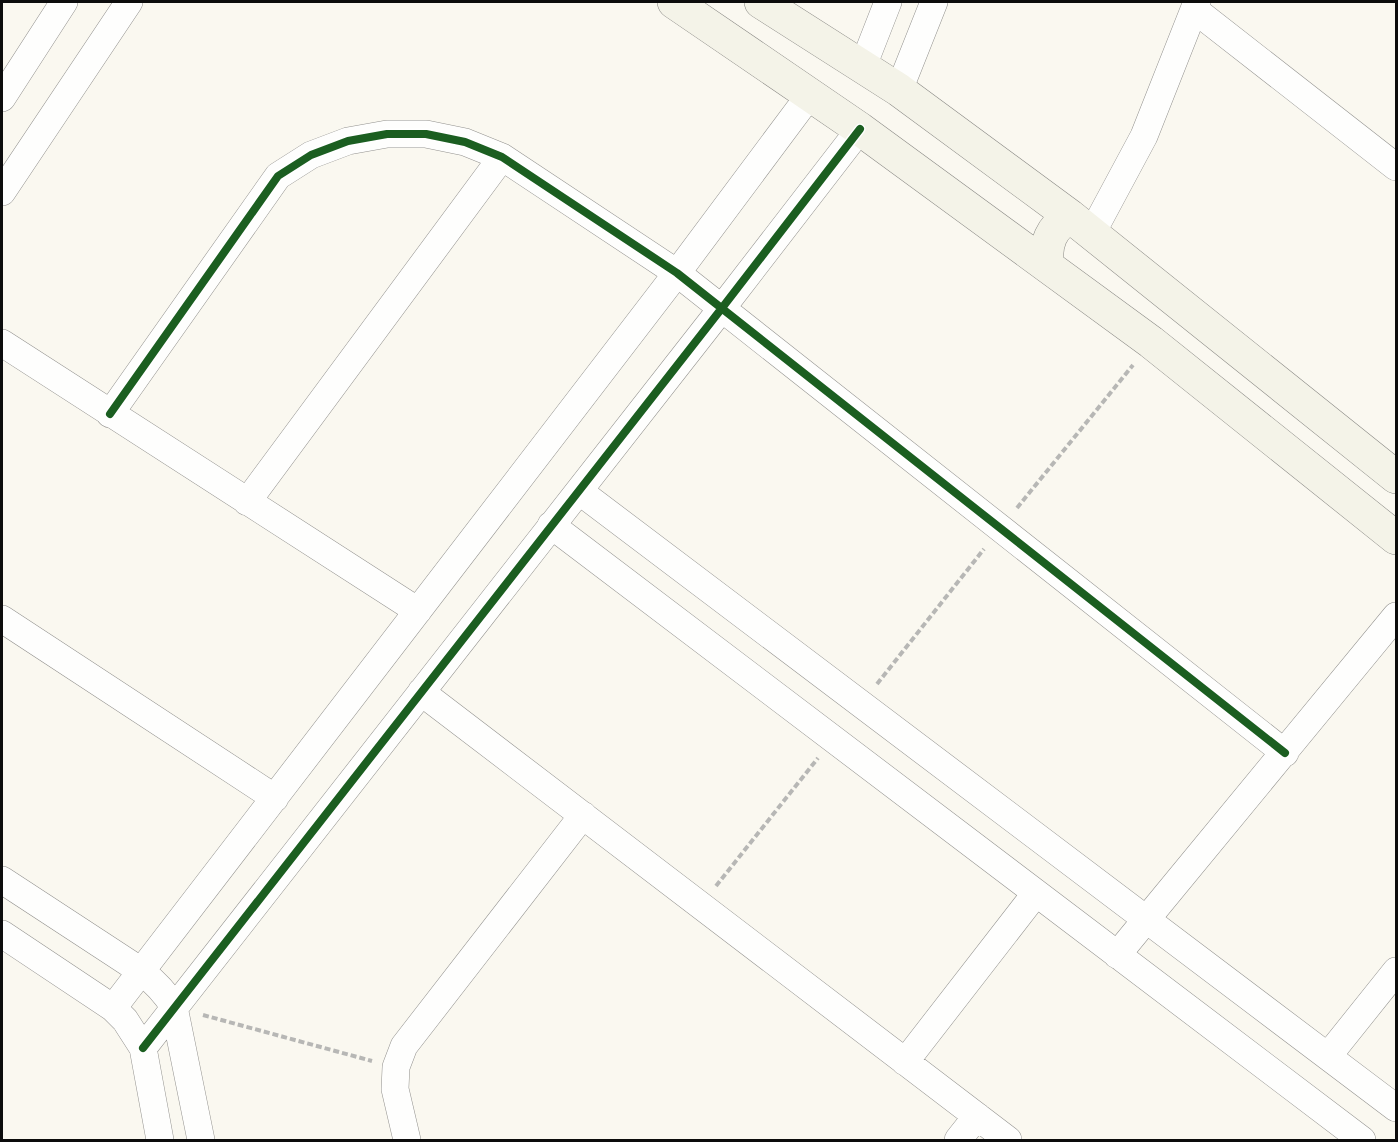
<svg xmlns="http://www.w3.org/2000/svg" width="1398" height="1142" viewBox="0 0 1398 1142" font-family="'Zilla Slab',serif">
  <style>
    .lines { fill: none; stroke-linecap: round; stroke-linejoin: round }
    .street-casing { stroke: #93928f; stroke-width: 28 }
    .secondary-casing { stroke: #8a8985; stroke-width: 34 }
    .path { stroke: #b7b7b5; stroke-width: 4; stroke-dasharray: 6 3; stroke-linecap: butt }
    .street { stroke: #fefefd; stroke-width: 27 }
    .secondary { stroke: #f4f3e8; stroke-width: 33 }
    .cycleway-casing { stroke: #fff; stroke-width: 11 }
    .cycleway { stroke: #1b5e20; stroke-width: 8 }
  </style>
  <rect width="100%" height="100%" fill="#faf8f0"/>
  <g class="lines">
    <g class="street-casing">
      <path id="street" d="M1195,10L1396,167
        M863,66L888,2
        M899,90L934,2
        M2,98L64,2
        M2,192L129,2
        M1092,233L1144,136L1197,2
        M2,343L418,611
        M110,414L278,176L311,155L348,141L387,134H426L465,142L502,157L677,273L1285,753
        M579,491L1396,1108
        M247,502L502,157
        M551,525L1362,1140
        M2,619L275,798
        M421,692L1008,1140
        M2,880L141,971C155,982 165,992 174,1007L201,1140
        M2,934L113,1008L125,1020L143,1048L160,1140
        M1117,955L1396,616
        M113,1008L677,273L809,96
        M143,1048L722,308L860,129
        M1328,1056L1396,971
        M905,1062L1036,893
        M407,1140L395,1089L396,1067L404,1046L583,815
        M958,1140L977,1116"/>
    </g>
    <g class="secondary-casing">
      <path id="secondary" d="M674,2L860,129L1151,342L1396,538
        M761,2L899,90L1070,216L1396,477
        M1047,265C1045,243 1051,228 1070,216"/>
    </g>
    <path class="path" d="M1017,508L1133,365
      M877,684L984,549
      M716,886L818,758
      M203,1015L372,1061"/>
    <use href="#street" class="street"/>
    <use href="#secondary" class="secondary"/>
    <g class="cycleway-casing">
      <path id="cycleway" d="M110,414L278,176L311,155L348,141L387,134H426L465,142L502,157L677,273L1285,753
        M143,1048L722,308L860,129"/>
    </g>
    <use href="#cycleway" class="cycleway"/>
  </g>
  <rect width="1398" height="1142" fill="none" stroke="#0c0c0c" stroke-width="6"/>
</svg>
